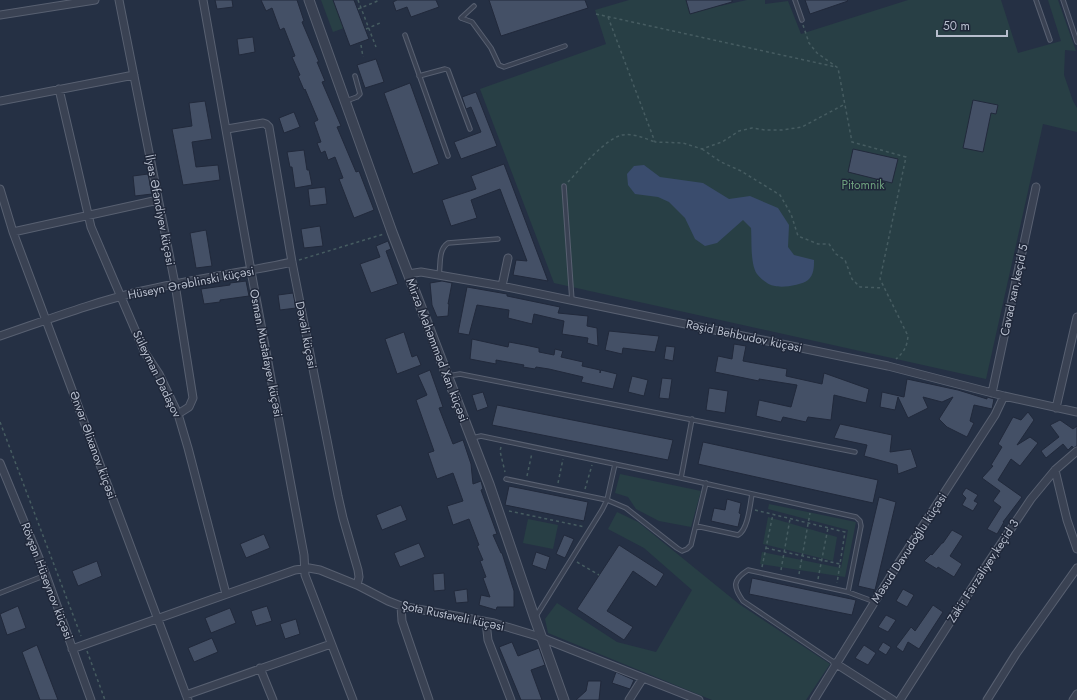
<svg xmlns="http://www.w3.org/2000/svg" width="1077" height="700" viewBox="0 0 1077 700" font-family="Jost,sans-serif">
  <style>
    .green { fill: #283f45 }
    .water { fill: #3a4c6d }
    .building { fill: #445066; stroke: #21293b }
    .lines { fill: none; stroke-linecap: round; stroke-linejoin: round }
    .service-casing { stroke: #586071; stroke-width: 5.5 }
    .minor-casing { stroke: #586071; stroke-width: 9 }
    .tertiary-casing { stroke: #586071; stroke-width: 11 }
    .path { stroke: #465c61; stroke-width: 1.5; stroke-dasharray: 3 3; stroke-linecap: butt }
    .service { stroke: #3a4253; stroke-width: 3.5 }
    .minor { stroke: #3a4253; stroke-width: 7 }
    .tertiary { stroke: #3a4253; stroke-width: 9 }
    .labels { text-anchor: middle; stroke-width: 3; stroke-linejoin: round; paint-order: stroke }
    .park-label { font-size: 12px; fill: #6d9f7d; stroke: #1f2739 }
    .street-label { font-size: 12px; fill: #b7becd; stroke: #1f2739 }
  </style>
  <rect width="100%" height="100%" fill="#253044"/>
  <path class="green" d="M321,0H333L344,28L333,32Z
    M629,0H718L720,6L747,0H765V4L788,1L801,34L908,0H1001L1018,53L1061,41L1048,0H1058L1076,51L1065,50L1064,75L1073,101L1077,108V132L1043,124L986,379L554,283L480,89L606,44L595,10Z
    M620,474L701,491L691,527L659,521L636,509L628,497L615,493Z
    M769,504L856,522L845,577L760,564L762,552L841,568L848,530L768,509Z
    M617,512L638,522L739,604L830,664L806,700H712L548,633L545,619L557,603L617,642L656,652L692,590L644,548L608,529Z
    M768,517L837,537L833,561L763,544Z
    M528,519L558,525L553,549L523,543Z"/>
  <path class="water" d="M644,165L660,177L703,183L729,199L750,196L778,208L789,225L788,247L794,255L814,260C814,267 814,275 808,280C802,285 783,288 775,286C768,285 761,279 757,274C750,264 752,240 751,228L743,220L717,243L705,246L695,239L685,218L669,202L658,197L635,194L628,185L627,174L634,166Z"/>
  <path class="building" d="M215,0H232L233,7L217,9Z
    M261,0H297L304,21L302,22L319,62H317L325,81L322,82L341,126L337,127L356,172L359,171L374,210L354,218L339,179L343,178L335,157L328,160L325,151L321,153L317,143L321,142L314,122L318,120L305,89L304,90L298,76L300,75L292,57L295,56L284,28L280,30L272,8L266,11Z
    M333,0H354L369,39L350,46Z
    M397,0H436L439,7L411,17L407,7L396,11L393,2Z
    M489,0H585L588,8L501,36Z
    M686,0H732V2L690,14Z
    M805,0H847L848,1L810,14Z
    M253,37L255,52L239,55L237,39Z
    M376,59L384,82L365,88L357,65Z
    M410,83L439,164L413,174L384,93Z
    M476,92L497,146L461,159L454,142L481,132L471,107L466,109L462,97Z
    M973,100L998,105L996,114L991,113L983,152L963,148Z
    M205,101L212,139L192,142L196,167L218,165L220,180L183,185L172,129L192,126L189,103Z
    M294,112L300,127L284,133L279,118Z
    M853,149L898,159L892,183L848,172Z
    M304,150L307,170H309L312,185L295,188L292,167H290L287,152Z
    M504,164L548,281L513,275L516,260L527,261L500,189L471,200L477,218L451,226L442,200L476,189L471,176Z
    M148,174L152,194L135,196L133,176Z
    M325,187L327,204L310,206L308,189Z
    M320,226L323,246L304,248L301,229Z
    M206,230L212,266L196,268L190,233Z
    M388,241L391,249L386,251L398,284L371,293L360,264L380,257L376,246Z
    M246,281L249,296L220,300V302L204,304L201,289L230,285V283Z
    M442,281L452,283L448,304H449L448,316L437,317L432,305L430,283Z
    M467,287L507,294V296L560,307L558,313L588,316L587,326L597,328L598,346L587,343L588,338L562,334L564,321L534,314L532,324L508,318L509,310L477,305L469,335L458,333Z
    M293,293L296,308L280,310L278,295Z
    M609,331L659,336L655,352L623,348L622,354L605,350Z
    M404,332L412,357L417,355L421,365L397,374L385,339Z
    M472,339L508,347L509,342L525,345L539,348V352L554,355L555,349L563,351L561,357L583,362L582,366L600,370V373L601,370L617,374L613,389L581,382L583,377L549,369L536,367L535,369L523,367L524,365L496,360V364L470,359Z
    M734,344L746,346L743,361L787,369L786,376L822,384L824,373L869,389L866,403L834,395L831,420L808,417L806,422L783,417L781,422L756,416L759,400L791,407L797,385L759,379V381L715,372L718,356L732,359Z
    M666,346L675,347L673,361L664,359Z
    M430,370L443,407L439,408L453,444L463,440L471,464L473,484L481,481L483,489L481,490L497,534L493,535L501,553H502L514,591V607H497L496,610L479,605L481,595L490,597L483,578L486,577L480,561L483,560L477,546L479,545L469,519L453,525L447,506L463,501L453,473L437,479L428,453L434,451L416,400L427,395L418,375Z
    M632,376L648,380L644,396L628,392Z
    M662,378L672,379L669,399L659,398Z
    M907,379L958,390L987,399V397L994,399L992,409L974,405L970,421L974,423L967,437L947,427L939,419L953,397L942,402L923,397L928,408L908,418L898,397L895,410L880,407L882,392L904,397Z
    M709,388L728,391L725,413L706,410Z
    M483,392L488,407L477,411L472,395Z
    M497,405L673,440L668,460L492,425Z
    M1028,412L1034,420L1017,445L1030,437L1038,443L1020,466L1011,459L998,480L1022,497L1003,522H1004L997,534L987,529L1001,507L993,501L1000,491L982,478L993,466L991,465L1002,447L998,444L1013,417L1021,420Z
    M1060,420L1073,429L1077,426V446L1073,448L1072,446L1068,450L1063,444L1046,458L1041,451L1059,437L1050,425Z
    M840,424L892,435L890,452L911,449L917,467L898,474L897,465L864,456L867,445L834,438Z
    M703,442L878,480L873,503L698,464Z
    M509,486L588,502L584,521L505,505Z
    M966,488L978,495L974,501L978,503L973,511L962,505L966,498L962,494Z
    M879,497L896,502L875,590L858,586Z
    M727,499L741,503L739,513L741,514L738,527L711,521L714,508L725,510Z
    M401,505L407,520L382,530L376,515Z
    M952,530L963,536L950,556L962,564L954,577L938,567L937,569L924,561L931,554L932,555L942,543H943Z
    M264,534L270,548L246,558L240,544Z
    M564,535L574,539L565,558L556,554Z
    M419,543L425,557L400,567L394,553Z
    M619,545L664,574L656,587L633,571L607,611L633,627L624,640L577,609Z
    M536,552L550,557L546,570L532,565Z
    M97,561L102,576L78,586L72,571Z
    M444,573L445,590L434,591L433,574Z
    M752,578L856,600L852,615L749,594Z
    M467,589L468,602L456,603L454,591Z
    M903,589L914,595L907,607L896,601Z
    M933,605L943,612L919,649L908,642L903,652L896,647L911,627L915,631Z
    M18,606L26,628L7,635L0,614Z
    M267,606L272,621L256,626L251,611Z
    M230,608L236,623L211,633L205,618Z
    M886,615L896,620L888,632L878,627Z
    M296,619L300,634L285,639L280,624Z
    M212,638L218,652L194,662L188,648Z
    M512,642L518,656L539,648L545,665L531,670L542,700H521L499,647Z
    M883,642L891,647L886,655L878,650Z
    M37,645L58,700H40L22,652Z
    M864,645L876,653L868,665L855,658Z
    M616,672L634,680L630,689L612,683Z
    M588,681H601L599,700H576L586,691Z"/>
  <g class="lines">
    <g class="service-casing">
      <path id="service" d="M795,0L802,20
        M1036,0L1050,40
        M1063,0L1077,42
        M461,18L472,22L491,48L499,65L504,67L565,46
        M461,18L474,6
        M405,35L448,156
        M419,76L445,69L448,70L470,129
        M346,101L357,97L360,94L355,76
        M564,186L572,301
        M439,275C441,263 438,250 448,243L498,239
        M448,376L460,374L855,452
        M472,438L481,436L681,478L856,517L860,521L861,526L848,592L875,602
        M681,478L692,419
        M506,479L607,500L626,508L677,548L682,551L687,549L691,545L706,483
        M696,526L738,535C748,530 750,505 752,494
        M0,593L46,575
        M536,616L602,510L607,500L615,464
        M835,663L743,601C733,587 732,580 748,570L848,592"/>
    </g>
    <g class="minor-casing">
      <path id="minor" d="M119,0L175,284L193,398L189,407L178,414
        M203,0L251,271L304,555L305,575L353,700
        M0,15L95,0
        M59,89L91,227L145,353L159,374L178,414L188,448L226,594
        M0,101L134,75
        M227,129L263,123L266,124L269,127L292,262L338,496L343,518L358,570L359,577L357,585
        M0,189L13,232L188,700
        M13,232L158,200
        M408,274L421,272L502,286L888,366L1004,396L1077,412
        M502,286L508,258
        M0,336C47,320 94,302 142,291C192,279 242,273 292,262
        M992,393L1036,187
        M1056,408L1077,317
        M0,463L46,575L91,700
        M1055,470L1067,520L1077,549
        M401,606L402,621L429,700
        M486,622L488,640L511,700
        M72,649L295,570L309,568L320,570L357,585L388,601L401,606L494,623L537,636L699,700
        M835,663L893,700
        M260,668L273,700
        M186,695L331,644
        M629,700L643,678
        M814,700L898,564L995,415L1004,396
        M900,700L988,563L1031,499L1055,470L1077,451
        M987,700L1016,654L1077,568
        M1073,700L1077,694"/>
    </g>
    <g class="tertiary-casing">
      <path id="tertiary" d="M309,0L392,232L489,484L535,619L564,700"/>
    </g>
    <path class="path" d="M358,0L376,47
      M358,9L380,0
      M596,14L836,67
      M608,17L655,142L683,143L702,149L722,142L739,131L752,128L765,130H782L802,127L845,104
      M803,25L809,43L817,53L838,68L852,142L906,157L880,279L908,336C907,347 904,352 896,359
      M366,29L380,23
      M361,45L363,57
      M702,149L721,162L741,171L780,195L791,214L798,236L818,244H829L836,254L845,260L852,279L860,287L883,288
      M568,182C580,169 605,139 622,135C633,133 644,138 655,142
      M299,260L384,234
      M0,422L81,636
      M501,447L500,451L505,472
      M527,476L532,453
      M558,483L563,459
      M585,489L592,465
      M755,510L845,532L837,583
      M509,511L585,527
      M766,548L840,564
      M577,562L599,575
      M762,567L773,514
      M781,570L790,519
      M799,574L810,513
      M818,579L828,528
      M87,651L105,700"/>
    <use href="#service" class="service"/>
    <use href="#minor" class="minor"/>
    <use href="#tertiary" class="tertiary"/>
  </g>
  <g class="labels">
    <g class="park-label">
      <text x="863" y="189">Pitomnik</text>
    </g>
    <g class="street-label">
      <text transform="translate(160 210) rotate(79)" y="4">İlyas Əfəndiyev küçəsi</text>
      <text transform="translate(191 283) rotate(-11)" y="4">Hüseyn Ərəblinski küçəsi</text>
      <text transform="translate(1014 290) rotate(-78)" y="4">Cavad xan,keçid 5</text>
      <text transform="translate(306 335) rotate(79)" y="4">Dəvəli küçəsi</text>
      <text transform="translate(744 336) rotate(12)" y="4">Rəşid Behbudov küçəsi</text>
      <text transform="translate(437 350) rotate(69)" y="4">Mirzə Məhəmməd Xan küçəsi</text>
      <text transform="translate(266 353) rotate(79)" y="4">Osman Mustafayev küçəsi</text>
      <text transform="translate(157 374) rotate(64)" y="4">Süleyman Dadaşov</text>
      <text transform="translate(93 445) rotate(70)" y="4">Ənvər Əlixanov küçəsi</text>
      <text transform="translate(909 548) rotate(-57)" y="4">Məsud Davudoğlu küçəsi</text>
      <text transform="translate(983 571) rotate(-57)" y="4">Zakir Fərzəliyev,keçid 3</text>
      <text transform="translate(47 581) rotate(69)" y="4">Rövşən Hüseynov küçəsi</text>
      <text transform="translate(453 616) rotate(12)" y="4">Şota Rustaveli küçəsi</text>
    </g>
  </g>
  <path d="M937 30v6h70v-6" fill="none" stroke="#b7becd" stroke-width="2"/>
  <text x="943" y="30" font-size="12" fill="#b7becd" stroke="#1f2739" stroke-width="3" paint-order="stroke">50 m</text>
</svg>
